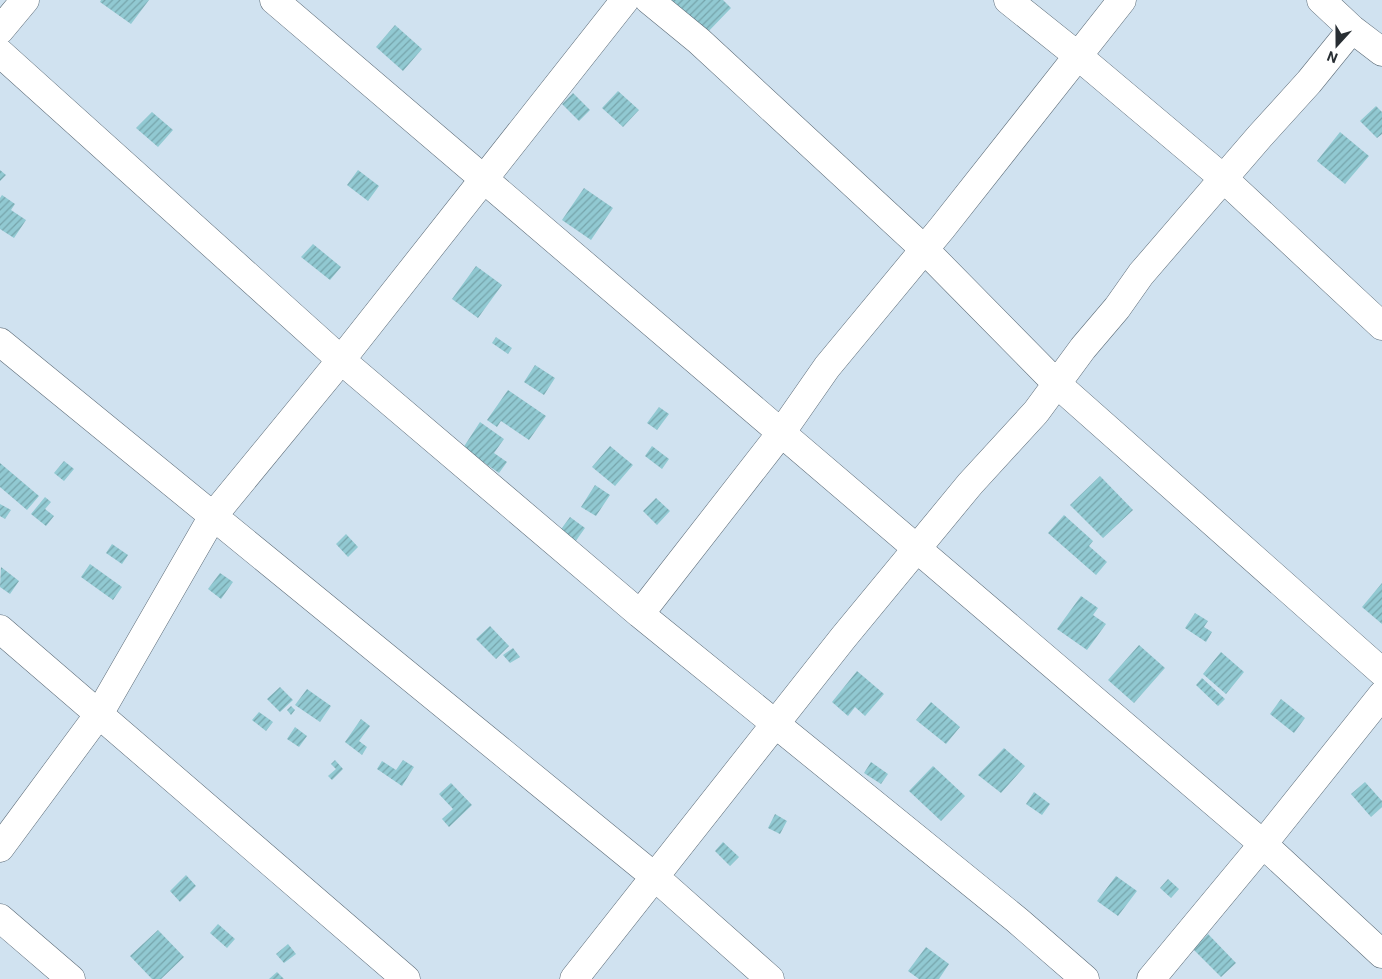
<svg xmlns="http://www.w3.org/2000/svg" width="1382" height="979" viewBox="0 0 1382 979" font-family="Roboto,sans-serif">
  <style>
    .building { fill: url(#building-hatch) }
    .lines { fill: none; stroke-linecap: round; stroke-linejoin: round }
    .minor-casing { stroke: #5c6b77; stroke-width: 29 }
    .minor { stroke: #fff; stroke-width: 28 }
  </style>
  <defs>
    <pattern id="building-hatch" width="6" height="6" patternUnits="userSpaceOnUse" patternTransform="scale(1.25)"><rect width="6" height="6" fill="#91c9d2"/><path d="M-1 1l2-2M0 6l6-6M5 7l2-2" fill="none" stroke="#76a4ab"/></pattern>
  </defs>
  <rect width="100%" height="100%" fill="#d0e2f0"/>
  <path class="building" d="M101,0H149L131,24L100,2Z
    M670,0H723L731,8L705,35Z
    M395,25L422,49L403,71L376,47Z
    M618,91L639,110L623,127L602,108Z
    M573,93L590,110L579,121L562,104Z
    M1376,106L1382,112V134L1377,138L1360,121Z
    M152,112L173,130L158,147L136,128Z
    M1340,132L1369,156L1345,184L1317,161Z
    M0,170L6,175L0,181Z
    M358,170L379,186L368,201L347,185Z
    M584,188L613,208L591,240L562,220Z
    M2,195L15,204L11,210L26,220L14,238L0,229V198Z
    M313,244L341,267L330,280L301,257Z
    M476,266L502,285L478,318L452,299Z
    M496,337L512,348L508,354L492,343Z
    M535,365L555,378L544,395L524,382Z
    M508,390L546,416L529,440L501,421L497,427L487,420Z
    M659,407L669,414L657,430L647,423Z
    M480,422L504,439L494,453L507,462L499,473L463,448Z
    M610,446L633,465L615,486L592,467Z
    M652,446L669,459L662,469L645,456Z
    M64,461L74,469L64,481L54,473Z
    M0,463L39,496L27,510L0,487Z
    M1100,476L1133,510L1103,538L1070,505Z
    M595,485L610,495L596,516L581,507Z
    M45,497L51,502L45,509L54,516L46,526L31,514Z
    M656,498L670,511L657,525L643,511Z
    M0,504L11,510L5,519L0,516Z
    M1064,515L1093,541L1089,546L1107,562L1096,575L1048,533Z
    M570,517L585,528L575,542L559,532Z
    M346,534L358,547L348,557L336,544Z
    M112,544L128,555L122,564L106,553Z
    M90,564L122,587L113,600L81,577Z
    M1,567L19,581L10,594L0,587Z
    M220,573L233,582L221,599L208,589Z
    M1382,583V624L1362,607Z
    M1081,596L1098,608L1093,615L1106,624L1087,650L1057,629Z
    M1195,613L1208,621L1204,627L1212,632L1206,642L1185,628Z
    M490,626L509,646L496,659L476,639Z
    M1139,645L1165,668L1134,703L1108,680Z
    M513,648L520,657L510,663L503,655Z
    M1221,652L1244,672L1226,694L1203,674Z
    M857,671L884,694L865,716L855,707L848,716L832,702Z
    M1202,678L1225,699L1218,706L1196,685Z
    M280,687L293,700L280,712L267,699Z
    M307,689L331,706L320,722L295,705Z
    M1281,699L1305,718L1294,733L1270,714Z
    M931,702L960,727L946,744L916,720Z
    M291,706L295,710L291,715L287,710Z
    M259,712L273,722L266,731L252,720Z
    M361,719L370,726L359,741L367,747L362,755L345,742Z
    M295,727L307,736L299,747L287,739Z
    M1004,748L1025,766L1001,793L978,775Z
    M335,760L343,769L332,780L328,776L336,769L331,764Z
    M403,760L414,767L402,786L377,769L382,761L396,770Z
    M871,762L888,774L881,784L864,773Z
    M933,766L965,796L941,821L909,791Z
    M1365,782L1382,801V807L1371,817L1351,794Z
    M451,783L472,805L449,827L442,819L453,809L439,794Z
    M1034,792L1050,804L1042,815L1026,804Z
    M775,814L787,821L780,834L768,828Z
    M723,842L739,857L730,866L715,851Z
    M186,875L196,886L180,902L170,891Z
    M1116,876L1137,891L1118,916L1097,901Z
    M1168,879L1179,889L1171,898L1160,888Z
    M218,924L235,939L227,948L210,933Z
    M158,930L184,957L161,979H152L130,956Z
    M1208,934L1236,963L1221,977L1193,949Z
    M288,944L296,954L284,963L276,954Z
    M926,947L949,964L939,979H919L908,971Z
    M277,972L284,979H269Z"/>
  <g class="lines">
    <g class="minor-casing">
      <path id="minor" d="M274,0L1263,844L1382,954
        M649,0L699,41L924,249L1057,384L1382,672
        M1008,0L1078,56L1223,178L1382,326
        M1321,0L1352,29L1382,52
        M0,30L25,0
        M0,53L341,360L640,614L1017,920L1085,979
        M0,342L655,877L770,979
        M640,614L781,433L827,367L942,228L1122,0
        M0,629L406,979
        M0,848L99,714L213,516L341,360L625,0
        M0,918L71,979
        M574,979L843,638L970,484L1036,412L1083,348L1117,308L1141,274L1260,136L1309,82L1352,29
        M1151,979L1263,844L1382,695"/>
    </g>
    <use href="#minor" class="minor"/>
  </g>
  <g transform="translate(1337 45) rotate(201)" stroke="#ffffff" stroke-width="4" paint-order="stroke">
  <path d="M0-4L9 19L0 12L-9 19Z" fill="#282e33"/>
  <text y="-8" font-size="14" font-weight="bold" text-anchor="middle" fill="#282e33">N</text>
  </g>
</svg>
